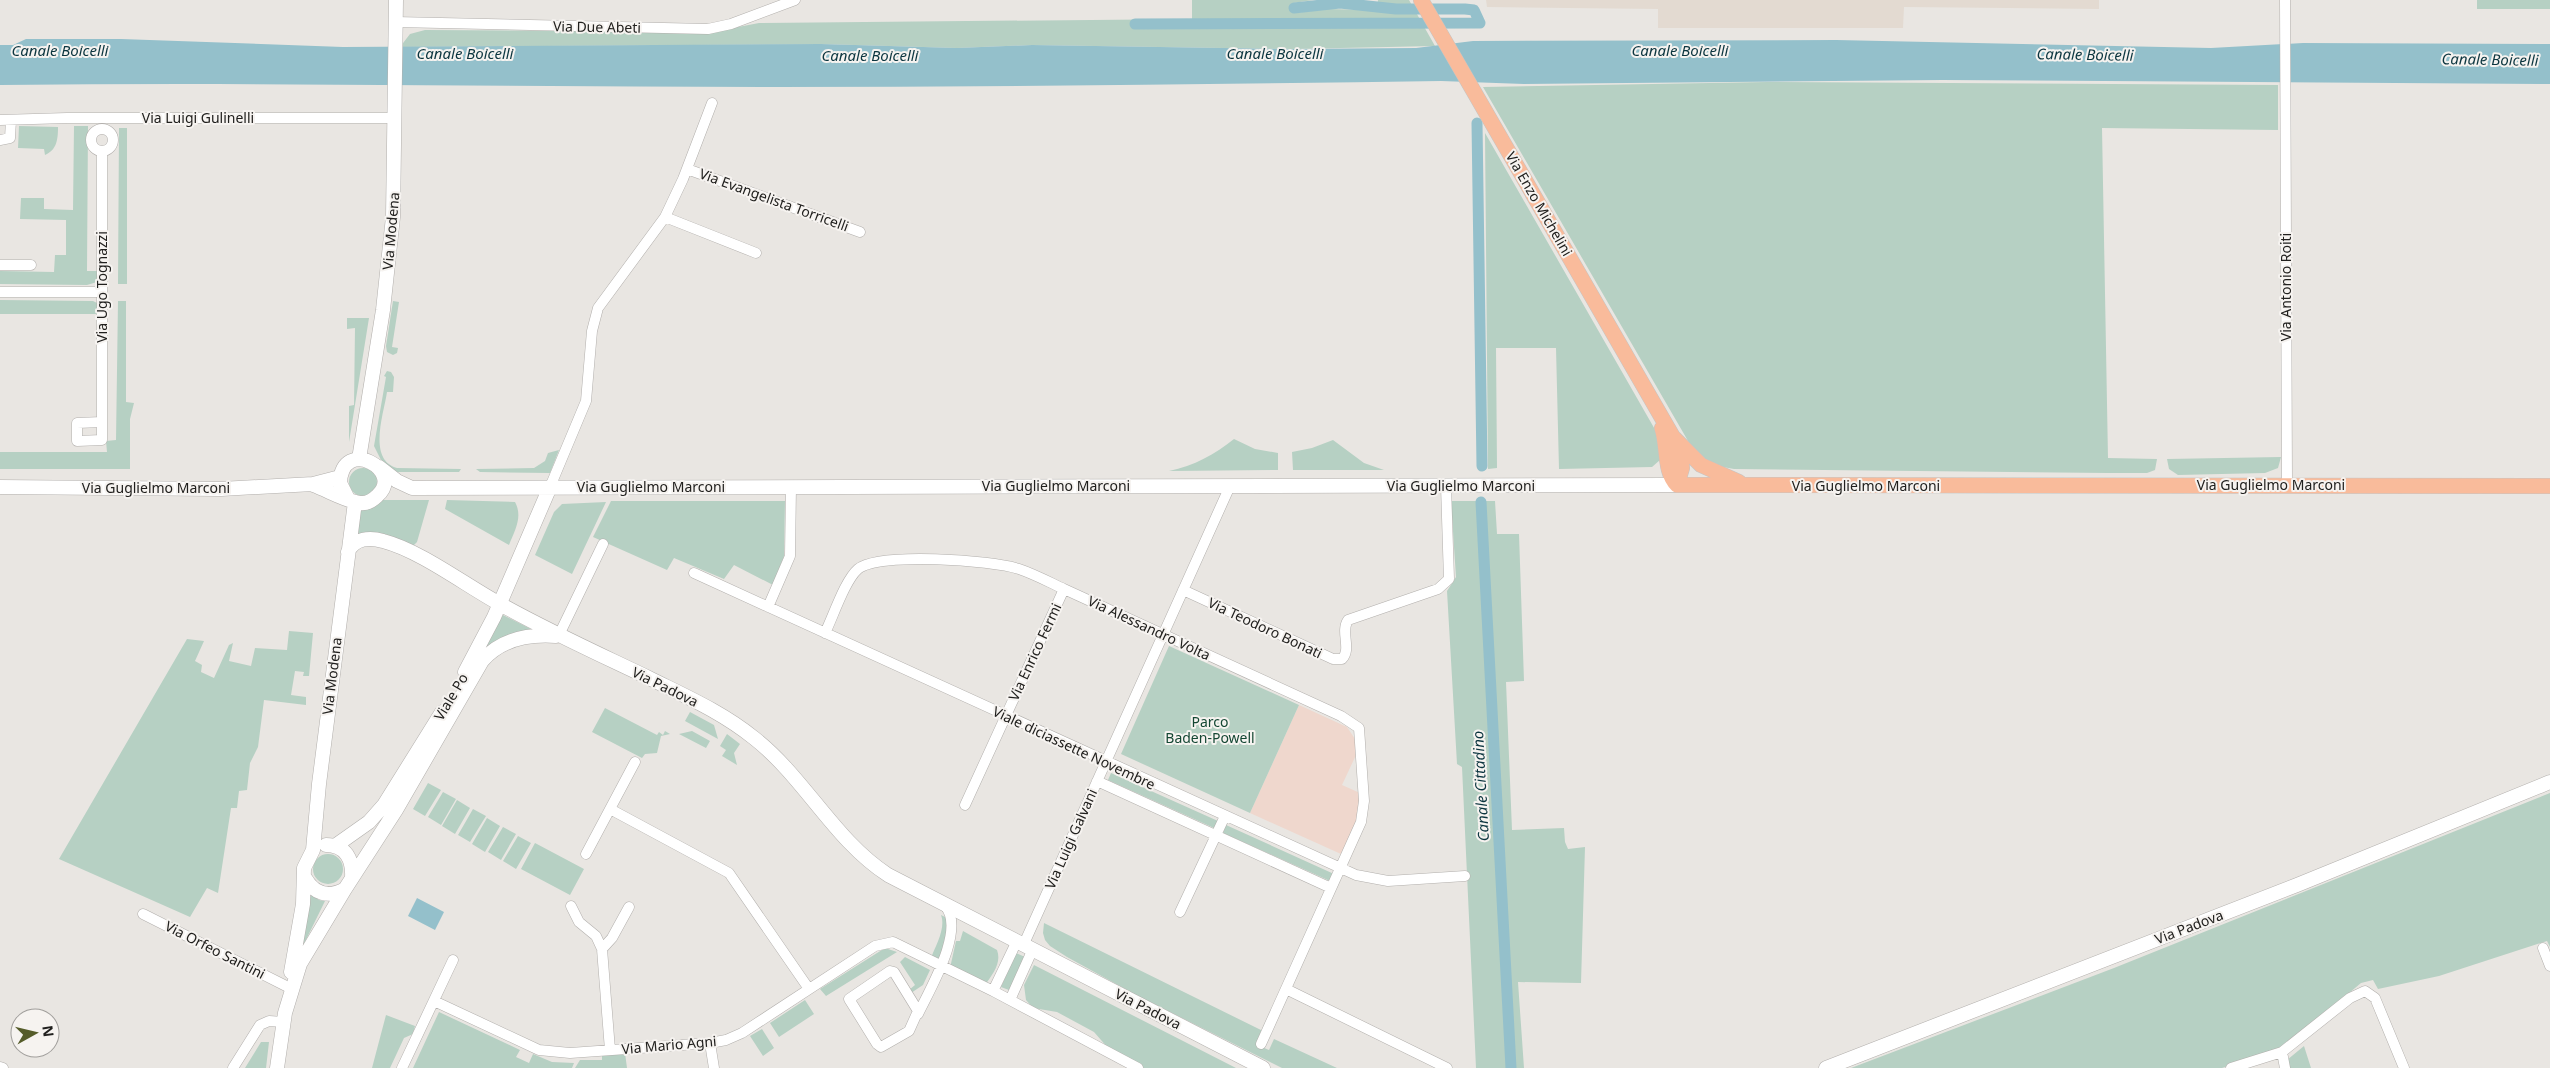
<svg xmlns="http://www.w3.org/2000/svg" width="2550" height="1068" viewBox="0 0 2550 1068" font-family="'Noto Sans',sans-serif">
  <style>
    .built { fill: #e3dad1 }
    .education { fill: #efd7cd }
    .green { fill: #b6d0c3 }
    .water { fill: #94c0cb }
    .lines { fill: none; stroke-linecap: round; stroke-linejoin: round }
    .canal { stroke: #94c0cb; stroke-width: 11 }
    .street-casing { stroke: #b2afac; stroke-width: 11 }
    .secondary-casing { stroke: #b2afac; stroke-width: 15 }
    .primary-casing { stroke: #c5c5c4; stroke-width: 16 }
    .street { stroke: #fff; stroke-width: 10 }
    .secondary { stroke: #fff; stroke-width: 14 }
    .primary { stroke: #f9bb9b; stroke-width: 15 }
    .labels { text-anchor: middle; stroke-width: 4; stroke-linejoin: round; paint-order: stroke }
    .street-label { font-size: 14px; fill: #21201e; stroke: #f6f3f0 }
    .park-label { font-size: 14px; fill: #144733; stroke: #f6f3f0 }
    .water-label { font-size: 15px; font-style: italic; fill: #0b353f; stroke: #f6f3f0 }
  </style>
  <rect width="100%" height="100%" fill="#e9e6e2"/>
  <path class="built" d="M1486,0H2099V9L1904,7L1903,28H1658V9L1487,7Z"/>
  <path class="education" d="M1299,705L1347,727L1355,739L1356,755L1342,785L1360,793V814L1341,854L1250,813Z"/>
  <path class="green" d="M1192,0H1313L1293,3L1295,13L1327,9L1377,10L1378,0H1409L1435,46L1293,49L1032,45L957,48L821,44L400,47L410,34L425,30L712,32L759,23L1192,19Z
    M2477,0H2550V9H2477Z
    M1767,82L2278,85V130L2102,128L2108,458L2157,459L2155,470L2147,473H2109L1734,469L1712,465L1695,453L1483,87Z
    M19,126L58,127C58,139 57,150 45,155L44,149L18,148Z
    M74,126H88L87,271H97V282L87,285L0,284V271L54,272L55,255H66V220L20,219L21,198H44V209L73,210Z
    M119,128H127V284H118Z
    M1485,133L1657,433L1660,460L1652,467L1559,469L1556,348H1496L1497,468L1488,469Z
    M0,300L93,301L97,303V314H0Z
    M118,301H126V402L134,403L130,419V469H0V452H107L106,441L116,440Z
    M393,301L399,302L392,347L398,348L397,353L393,355L387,352L386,346Z
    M347,318H369L349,442V406L354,405L355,328L347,329Z
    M387,371L391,372L394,377L393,392H387C384,413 367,460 397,468L461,469L459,472H391L384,466L374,446L386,377L384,376Z
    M1234,439L1255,449L1278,453V470L1169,471C1194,466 1215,454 1234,439Z
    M1333,440L1364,463L1384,470H1293L1292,452L1312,448Z
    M559,450L550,473L480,472L476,469L534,468L545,461L548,453Z
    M2281,457L2278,468L2265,473L2178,475L2169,469L2167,459Z
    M349 482a14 14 0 1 1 28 0a14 14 0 1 1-28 0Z
    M380,500H429L417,542L413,546L356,538L361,509Z
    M447,500L515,502C523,517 515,530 509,545L445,509Z
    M611,501H785L784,556L773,585L734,565L724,579L674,558L667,570L593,537Z
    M1451,501H1495L1497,534H1519L1524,681L1506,682L1512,830L1564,828L1565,842L1568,849L1585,847L1581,983L1518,982L1524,1068H1476L1462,767L1457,764L1447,591L1456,577Z
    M606,502L572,574L535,555L554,512L562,504Z
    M503,615L539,633L479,656Z
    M289,631L313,633L309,676H303L304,672L295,671L291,695L306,697V705L264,700L258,747L250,763L247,790L239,791L237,808H231L218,893L207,888L190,917L59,859L187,639L204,641L195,661L202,665L201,672L214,678L229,645L233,643L229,661L251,666L255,648L287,650Z
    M1169,646L1299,705L1250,813L1121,754Z
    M605,708L657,735L659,732L663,735L665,731L670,734L661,736L657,753L645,754L642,758L592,732Z
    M690,712L714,725L718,739L685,721Z
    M692,731L710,741L706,748L679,734Z
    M727,734L740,744L734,753L737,765L722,756L726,750L720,746Z
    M1111,773L1218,821L1214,828L1108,780Z
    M428,783L441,790L425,816L413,809Z
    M443,792L456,799L441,825L428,817Z
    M2550,793V947L2547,941L2439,976L2378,989L2373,980L2361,983L2282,1049L2222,1068H1851L2114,968Z
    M457,800L470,808L455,834L442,826Z
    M473,809L486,816L470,842L458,835Z
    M487,818L500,826L485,852L472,844Z
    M1226,825L1334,874L1330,881L1223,833Z
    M503,827L516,834L501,860L488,852Z
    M518,836L531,843L516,869L503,861Z
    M535,843L584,869L570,895L521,869Z
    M313 869a15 15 0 1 1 30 0a15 15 0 1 1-30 0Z
    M311,893L319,900L325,901L300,952Z
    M941,915L947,918L948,926L939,962L931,958C936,945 946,928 941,915Z
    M1044,923L1263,1031L1257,1045L1269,1050L1274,1039L1337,1068H1282L1138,996L1067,957L1050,946L1045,940L1043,933Z
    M963,931L997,950C1002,963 992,975 985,985L950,968L956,941H960Z
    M885,948L897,952L826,996L820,989Z
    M1016,953L1025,957L1009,990L1001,987Z
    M905,957L930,970L923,985L911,993L909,990L915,985L900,962Z
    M1034,965L1236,1068H1144L1108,1048L1094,1032L1057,1012L1033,1008L1026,1000L1024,985Z
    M805,1000L814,1014L779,1037L770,1023Z
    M439,1012L520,1050L516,1057L529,1063L533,1054L552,1062L574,1063L572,1068H413Z
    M386,1015L415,1026L413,1034L404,1038L390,1068H372Z
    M762,1029L774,1048L763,1056L750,1036Z
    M261,1042H269L266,1068H245Z
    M2304,1046L2311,1068H2289L2287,1060Z
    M625,1053L627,1068H575L580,1060H602V1055Z"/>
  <path class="water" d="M26,39H121L343,47L821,44L957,48L1032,45L1293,49L1416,48L1473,41L1836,40L2211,48L2303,43L2550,44V84L1942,80L1524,84L1441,81C1219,84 997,87 775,87C517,87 258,82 0,85V45H13Z
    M417,898L444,912L435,930L408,916Z"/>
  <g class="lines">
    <path class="canal" d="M1135,24L1480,23L1474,10L1465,9H1396L1340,3L1294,8
      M1477,123L1482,466
      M1481,502L1511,1068"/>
    <g class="street-casing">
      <path id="street" d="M2285,0L2287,484
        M395,22L708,29L731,24L795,0
        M0,120L67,118H395
        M91 140a11 11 0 1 1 22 0a11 11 0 1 1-22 0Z
        M0,140L10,138L11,120
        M687,169L860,232
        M665,217L756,253
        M0,265H31
        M0,292H102
        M102,422L77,423V441L102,440V151
        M550,487L586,401L592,331L598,308L665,217L683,179L712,103
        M694,573L1356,875L1388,881L1465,876
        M1183,590L1333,659H1342C1352,649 1340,632 1348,620L1438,589L1449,579L1446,486
        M768,607L790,556L791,487
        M825,633C833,617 845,580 858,569C879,552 991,560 1019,569C1034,574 1049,582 1064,589L1341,716L1359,728L1364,801L1361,822L1261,1044
        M558,637L603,544
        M1097,781L1331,888
        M965,805L1064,589
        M610,809L729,873L809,989
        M586,854L635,762
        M571,906L579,922L596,936L602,949L610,1050
        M1180,912L1225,816
        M143,914L288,987
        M1023,946L1230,486
        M2543,948L2550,966
        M602,949L612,938L629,907
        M890,971L894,972L918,1011L909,1031L881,1047L877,1044L849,999Z
        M1286,989L1447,1068
        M993,991L1016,943
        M1010,1000L1032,951
        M434,1001L539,1050L570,1053L710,1043L726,1040L742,1033L875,946L893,942L993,991L1138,1068
        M918,1014C930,989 966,929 945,906
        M710,1043L714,1068
        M2282,1052L2285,1068
        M0,1067L3,1068
        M233,1068L260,1025L269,1021L283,1022
        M402,1068L453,960
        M2231,1068L2282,1052L2350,998L2365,991L2375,998L2404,1068"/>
    </g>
    <g class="secondary-casing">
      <path id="secondary" d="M359,459L383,310L393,217L396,0
        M379,467L397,481L412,488L1677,485
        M313,485C327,490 342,499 356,502C364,505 371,502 377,496C406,471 342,435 340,483L348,499
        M0,487L221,489L313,484L340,477
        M348,552C354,538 370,537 383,541C421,551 465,585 500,604C548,631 599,654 649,678C685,696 722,712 754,738C805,778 834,840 888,875L1263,1068
        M465,672L494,617L550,487
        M326,845C346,845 353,860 352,877
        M335,846L369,822L384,805L442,712
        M305,878C314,894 329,898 345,889
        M291,972L303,904L304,868L313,850L319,784L355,502
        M277,1068L285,1013L300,964L345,889L396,810L482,661C501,639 528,634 556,636
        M1826,1068L2297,885L2550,782"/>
    </g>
    <g class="primary-casing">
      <path id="primary" d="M1421,0L1673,437L1701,465L1739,482
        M1662,428C1668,446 1664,473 1677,485
        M1677,485L2550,486
        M1677,485L1682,468L1679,444"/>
    </g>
    <use href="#street" class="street"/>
    <use href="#secondary" class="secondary"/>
    <use href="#primary" class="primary"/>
  </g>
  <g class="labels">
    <g class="street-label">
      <text transform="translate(597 27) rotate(1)" y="5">Via Due Abeti</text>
      <text x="198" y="123">Via Luigi Gulinelli</text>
      <text transform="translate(774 200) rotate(20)" y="5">Via Evangelista Torricelli</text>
      <text transform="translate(1539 204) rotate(60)" y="5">Via Enzo Michelini</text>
      <text transform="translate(391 231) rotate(-85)" y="5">Via Modena</text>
      <text transform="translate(102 287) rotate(-90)" y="5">Via Ugo Tognazzi</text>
      <text transform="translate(2286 287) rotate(-90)" y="5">Via Antonio Roiti</text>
      <text x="2271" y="490">Via Guglielmo Marconi</text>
      <text x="1056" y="491">Via Guglielmo Marconi</text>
      <text x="1461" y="491">Via Guglielmo Marconi</text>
      <text x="1866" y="491">Via Guglielmo Marconi</text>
      <text x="651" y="492">Via Guglielmo Marconi</text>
      <text x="156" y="493">Via Guglielmo Marconi</text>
      <text transform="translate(1149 628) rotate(25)" y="5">Via Alessandro Volta</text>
      <text transform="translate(1265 628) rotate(25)" y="5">Via Teodoro Bonati</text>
      <text transform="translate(1035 652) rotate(-65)" y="5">Via Enrico Fermi</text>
      <text transform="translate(332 676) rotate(-83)" y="5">Via Modena</text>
      <text transform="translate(665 687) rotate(26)" y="5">Via Padova</text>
      <text transform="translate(451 697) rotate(-59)" y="5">Viale Po</text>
      <text transform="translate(1074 748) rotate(25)" y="5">Viale diciassette Novembre</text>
      <text transform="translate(1071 839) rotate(-66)" y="5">Via Luigi Galvani</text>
      <text transform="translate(2189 927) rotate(-21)" y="5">Via Padova</text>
      <text transform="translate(215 950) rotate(27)" y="5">Via Orfeo Santini</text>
      <text transform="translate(1148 1009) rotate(27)" y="5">Via Padova</text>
      <text transform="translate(669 1045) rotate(-5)" y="5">Via Mario Agni</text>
    </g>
    <g class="park-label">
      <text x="1210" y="727">Parco<tspan x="1210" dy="16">Baden-Powell</tspan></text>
    </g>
    <g class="water-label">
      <text x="60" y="56">Canale Boicelli</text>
      <text x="1680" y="56">Canale Boicelli</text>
      <text x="465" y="59">Canale Boicelli</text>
      <text x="1275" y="59">Canale Boicelli</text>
      <text transform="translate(2085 55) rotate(1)" y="5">Canale Boicelli</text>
      <text x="870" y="61">Canale Boicelli</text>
      <text transform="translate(2490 60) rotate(1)" y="5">Canale Boicelli</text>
      <text transform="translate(1481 786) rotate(-93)" y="5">Canale Cittadino</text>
    </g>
  </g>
  <g transform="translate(35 1033) rotate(82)"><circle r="24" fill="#f6f3f0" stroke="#a19f9c"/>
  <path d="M0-4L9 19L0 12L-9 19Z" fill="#555c2a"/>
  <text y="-8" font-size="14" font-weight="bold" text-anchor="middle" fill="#21201e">N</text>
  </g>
</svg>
